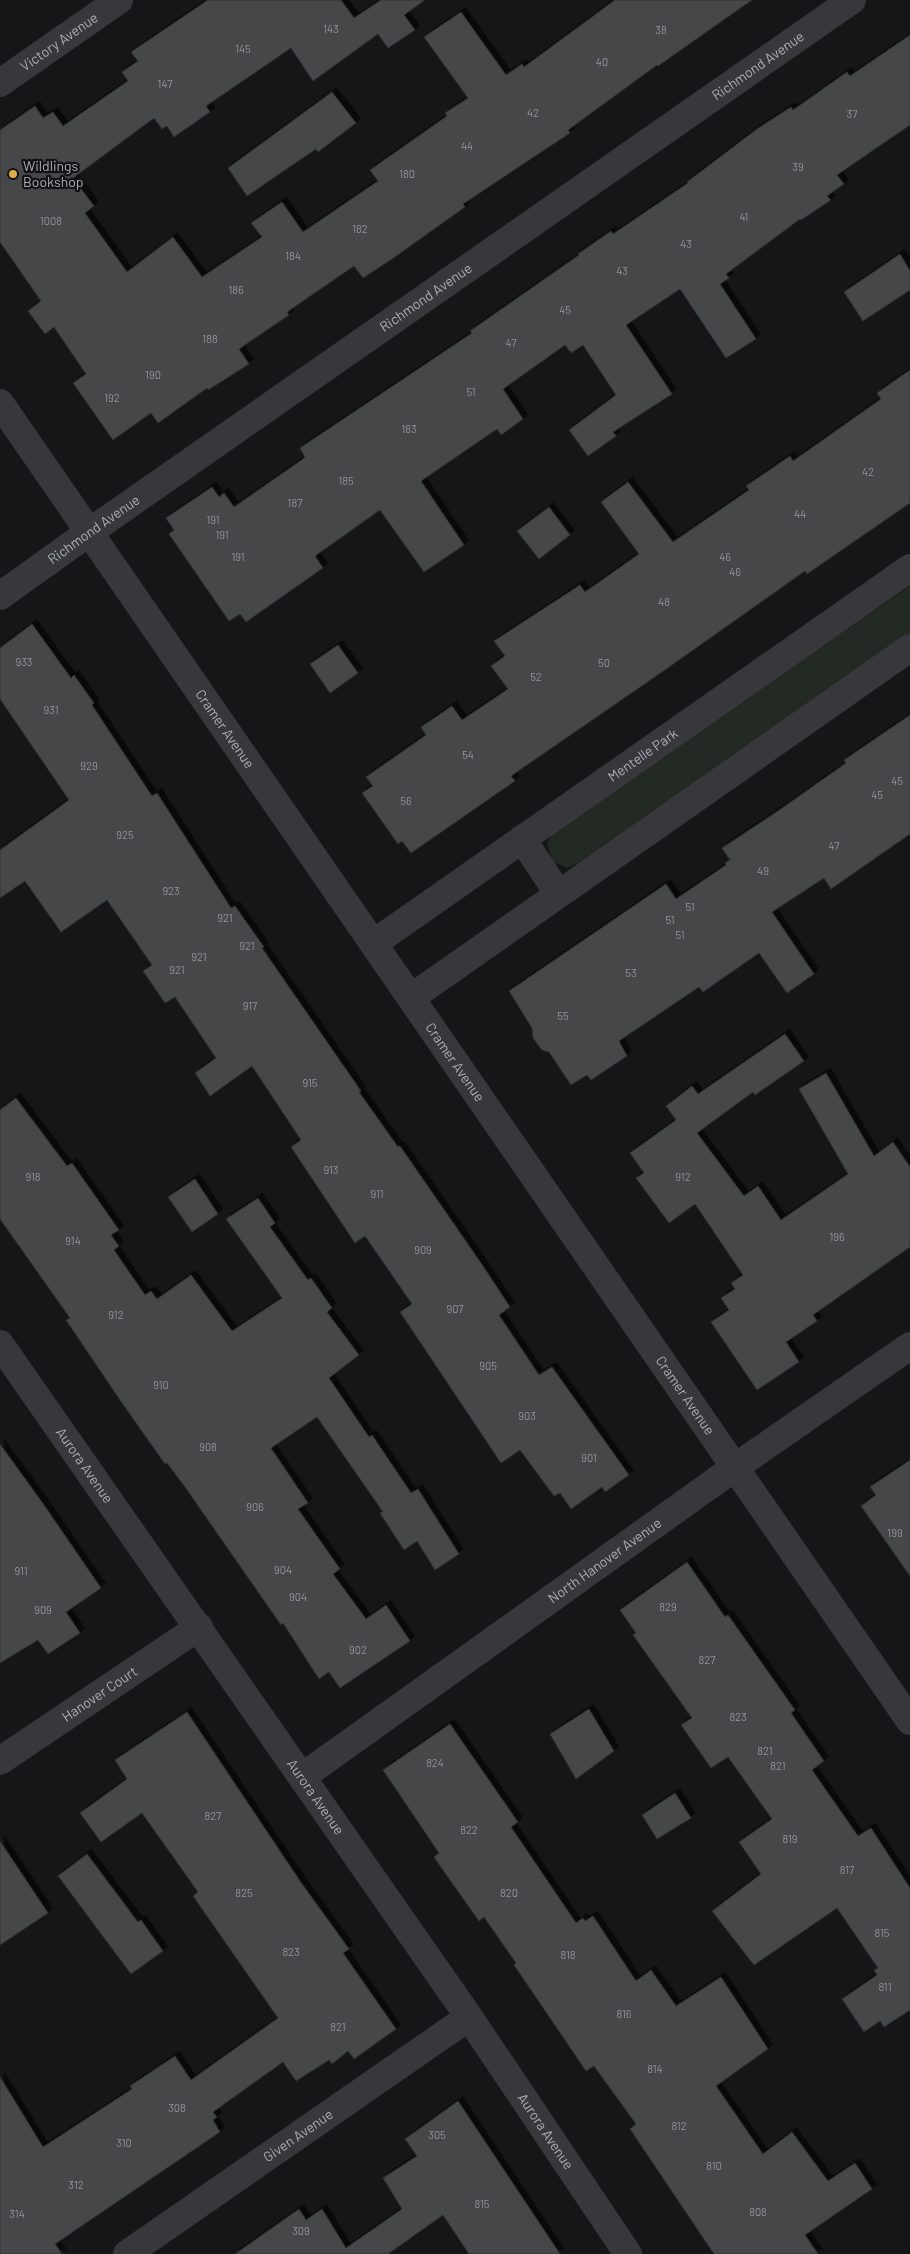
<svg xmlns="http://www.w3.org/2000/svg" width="910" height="2254" viewBox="0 0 910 2254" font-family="Barlow,sans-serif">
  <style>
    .green { fill: #232a23 }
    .building { fill: #45464a; stroke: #303034; filter: url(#shadow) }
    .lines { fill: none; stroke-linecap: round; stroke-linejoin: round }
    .street { stroke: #38383c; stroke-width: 28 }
    .poi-dot { fill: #e0aa46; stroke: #111113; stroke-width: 2 }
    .labels { text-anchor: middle; stroke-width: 4.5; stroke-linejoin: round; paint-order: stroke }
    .number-label { font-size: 11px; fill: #91949b }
    .street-label { font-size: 14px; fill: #aaaeb6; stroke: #111113 }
    .poi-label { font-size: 14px; fill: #aaaeb6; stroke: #111113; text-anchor: start }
  </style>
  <defs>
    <filter id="shadow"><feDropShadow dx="4.5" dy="-4.5" stdDeviation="0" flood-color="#0009"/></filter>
  </defs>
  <rect width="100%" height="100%" fill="#161618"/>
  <path class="green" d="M910,586V634L585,860L567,868L552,861L547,843L554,831Z"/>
  <path class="building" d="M208,0H341L354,18L381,0H425L404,15L415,30L388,48L378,34L313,81L291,48L206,106L210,112L174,137L167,126L162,129L154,118L73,178L94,206L85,213L127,272L173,237L202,277L262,237L251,223L282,202L303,232L378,181L370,170L447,116L445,113L468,98L424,37L461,12L506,75L522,64L524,67L615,0H752L658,66L657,65L568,130L570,133L463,204L465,207L392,259L363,278L354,266L287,312L289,315L239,349L249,364L208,390L207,388L158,423L151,413L113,440L73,383L86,374L54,327L45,334L28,311L41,301L0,242V130L35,106L43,118L53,112L63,126L128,81L122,72L138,61L131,52Z
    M910,35V125L837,175L844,184L827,196L831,200L801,220L800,219L726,274L729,278L720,284L756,339L726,358L680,289L626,325L672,394L613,432L616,436L588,456L569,430L616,395L583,345L571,353L565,345L503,389L523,419L501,435L497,429L421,481L464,545L424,572L380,510L315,556L323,568L246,622L240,614L229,621L169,534L174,530L166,518L212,487L219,497L224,493L234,507L303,459L305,457L300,448L472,333L470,331L579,255L578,254L611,231L613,234L688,183L687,182L757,129L791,107L793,110L847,72L850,76Z
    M332,92L356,123L318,152L316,149L247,196L228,168Z
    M900,254L910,271V290L863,321L844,292Z
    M910,370V503L807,574L805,571L662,672L511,776L515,781L411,853L402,841L398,844L362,793L373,786L366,777L426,735L421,727L452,706L462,720L508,689L491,666L505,656L494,641L580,585L585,592L639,554L601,502L628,482L673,542L749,490L746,486L790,456L793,461L881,399L877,393Z
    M549,507L570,535L539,559L517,531Z
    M32,624L71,678L74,675L94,703L92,705L152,796L157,793L231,908L235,906L264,947L262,948L361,1091L359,1092L398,1147L400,1146L483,1266L510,1307L499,1315L539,1375L552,1367L629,1475L605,1492L602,1487L571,1509L560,1493L554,1496L520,1450L501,1463L400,1312L412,1304L365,1236L355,1243L291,1147L301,1140L252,1066L210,1096L195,1073L216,1058L175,997L165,1003L143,971L152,965L107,900L61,932L25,881L0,898V850L69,800L0,699V648Z
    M338,645L358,673L330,693L310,664Z
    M910,715V834L831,889L824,878L772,912L814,974L787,993L759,953L703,992L699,987L619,1041L627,1056L591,1080L587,1075L571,1085L549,1052L542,1050L533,1038L532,1028L509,991L666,884L676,899L726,865L725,863L730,860L722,848L778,811L846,763L844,760Z
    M785,1034L804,1061L755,1095L753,1092L697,1133L744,1196L758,1186L781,1220L848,1174L799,1089L826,1073L874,1156L893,1142L910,1167V1247L813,1315L817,1321L786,1342L799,1362L757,1390L711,1322L729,1310L721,1298L735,1289L731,1283L743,1275L695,1204L669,1223L636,1178L644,1173L630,1153L676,1120L666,1106L692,1086L698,1094Z
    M16,1098L67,1166L72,1163L119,1230L111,1235L119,1246L114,1250L145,1295L151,1291L157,1299L191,1275L232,1331L282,1298L226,1219L258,1198L275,1223L270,1227L308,1280L311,1278L332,1308L327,1312L359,1355L329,1378L369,1437L372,1435L411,1493L418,1489L459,1554L435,1570L417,1541L404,1550L380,1513L383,1512L317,1417L271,1448L308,1503L298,1509L340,1569L333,1574L366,1619L386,1605L410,1641L340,1688L329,1672L319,1679L283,1623L281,1625L185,1487L167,1463L165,1464L120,1400L66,1320L70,1318L0,1219V1110Z
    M195,1179L218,1214L192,1232L168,1197Z
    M0,1444L44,1505L101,1588L66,1612L80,1633L48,1654L38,1640L0,1663Z
    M910,1460V1576L861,1506L876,1495L870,1487Z
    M687,1562L725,1617L728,1615L795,1710L791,1713L824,1761L812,1770L858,1836L871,1828L910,1888V2010L884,2027L880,2021L864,2032L842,1999L877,1975L874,1970L878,1968L837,1908L754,1965L712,1911L761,1874L739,1842L772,1819L728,1757L711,1768L681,1725L692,1718L633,1635L636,1633L620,1610Z
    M589,1709L614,1751L576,1779L550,1734Z
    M187,1712L300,1881L349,1949L343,1953L396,2029L354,2059L348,2051L332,2064L329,2060L296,2081L283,2062L213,2112L217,2117L213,2120L220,2132L55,2244L62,2254H0V2077L43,2147L132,2089L130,2086L175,2056L191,2080L278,2018L193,1896L198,1892L142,1813L101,1842L80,1813L127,1779L115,1760Z
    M450,1724L518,1822L511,1827L576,1923L583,1918L585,1921L593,1916L636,1981L651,1970L676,2006L721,1977L768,2049L716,2086L763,2154L792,2132L828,2181L855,2163L872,2189L805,2235L818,2254H714L630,2129L636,2124L594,2066L586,2071L514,1965L516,1963L484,1917L479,1921L445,1873L434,1857L439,1853L383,1770Z
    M675,1793L691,1818L657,1839L642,1815Z
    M0,1841L48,1913L0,1945Z
    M87,1854L138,1922L141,1920L163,1951L131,1974L58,1876Z
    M458,2101L560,2254H469L443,2215L388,2254H235L299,2209L306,2220L322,2209L346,2248L402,2209L383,2178L417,2156L405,2139Z"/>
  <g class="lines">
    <g class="street">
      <path id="s1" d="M0,83L119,0"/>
      <path id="s2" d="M0,403L910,1721"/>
      <path id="s3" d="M0,596L88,533L852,0"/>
      <path d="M522,839L558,893"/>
      <path id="s4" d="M374,943L910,568"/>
      <path d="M412,997L910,648"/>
      <path id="s5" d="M0,1344L469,2017L628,2254"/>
      <path id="s6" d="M0,1761L199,1627"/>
      <path id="s7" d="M302,1777L734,1468L910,1346"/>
      <path id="s8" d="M127,2254L469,2017"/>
    </g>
  </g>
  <circle class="poi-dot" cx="13" cy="174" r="5"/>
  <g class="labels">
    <g class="number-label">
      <text x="331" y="33">143</text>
      <text x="661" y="34">38</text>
      <text x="243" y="53">145</text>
      <text x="602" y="66">40</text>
      <text x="165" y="88">147</text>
      <text x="533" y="117">42</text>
      <text x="852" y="118">37</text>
      <text x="467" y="150">44</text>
      <text x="798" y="171">39</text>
      <text x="407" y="178">180</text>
      <text x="744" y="221">41</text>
      <text x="51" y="225">1008</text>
      <text x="360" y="233">182</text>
      <text x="686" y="248">43</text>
      <text x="293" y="260">184</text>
      <text x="622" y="275">43</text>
      <text x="236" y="294">186</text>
      <text x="565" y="314">45</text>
      <text x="210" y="343">188</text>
      <text x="511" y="347">47</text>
      <text x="153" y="379">190</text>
      <text x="471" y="396">51</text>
      <text x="112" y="402">192</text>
      <text x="409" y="433">183</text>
      <text x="868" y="476">42</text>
      <text x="346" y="485">185</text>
      <text x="295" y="507">187</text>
      <text x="800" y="518">44</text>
      <text x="213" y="524">191</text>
      <text x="222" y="539">191</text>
      <text x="238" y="561">191</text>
      <text x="725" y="561">46</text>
      <text x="735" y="576">46</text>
      <text x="664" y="606">48</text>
      <text x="24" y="666">933</text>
      <text x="604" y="667">50</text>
      <text x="536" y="681">52</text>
      <text x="51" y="714">931</text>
      <text x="468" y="759">54</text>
      <text x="89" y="770">929</text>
      <text x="897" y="785">45</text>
      <text x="877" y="799">45</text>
      <text x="406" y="805">56</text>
      <text x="125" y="839">925</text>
      <text x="834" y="850">47</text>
      <text x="763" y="875">49</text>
      <text x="171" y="895">923</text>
      <text x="690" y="911">51</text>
      <text x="225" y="922">921</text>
      <text x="670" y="924">51</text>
      <text x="680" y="939">51</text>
      <text x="247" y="950">921</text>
      <text x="199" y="961">921</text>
      <text x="177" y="974">921</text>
      <text x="631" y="977">53</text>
      <text x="250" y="1010">917</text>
      <text x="563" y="1020">55</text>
      <text x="310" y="1087">915</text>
      <text x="331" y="1174">913</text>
      <text x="33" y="1181">918</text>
      <text x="683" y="1181">912</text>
      <text x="377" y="1198">911</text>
      <text x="837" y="1241">196</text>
      <text x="73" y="1245">914</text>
      <text x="423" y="1254">909</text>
      <text x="455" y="1313">907</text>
      <text x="116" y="1319">912</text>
      <text x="488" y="1370">905</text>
      <text x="161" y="1389">910</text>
      <text x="527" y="1420">903</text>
      <text x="208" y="1451">908</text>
      <text x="589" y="1462">901</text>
      <text x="255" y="1511">906</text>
      <text x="895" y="1537">199</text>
      <text x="283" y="1574">904</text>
      <text x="21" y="1575">911</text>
      <text x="298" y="1601">904</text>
      <text x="668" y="1611">829</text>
      <text x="43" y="1614">909</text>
      <text x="358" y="1654">902</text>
      <text x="707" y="1664">827</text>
      <text x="738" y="1721">823</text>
      <text x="765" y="1755">821</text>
      <text x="435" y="1767">824</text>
      <text x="778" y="1770">821</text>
      <text x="213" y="1820">827</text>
      <text x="469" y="1834">822</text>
      <text x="790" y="1843">819</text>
      <text x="847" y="1874">817</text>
      <text x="244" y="1897">825</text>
      <text x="509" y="1897">820</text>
      <text x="882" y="1937">815</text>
      <text x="291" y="1956">823</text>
      <text x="568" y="1959">818</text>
      <text x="885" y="1991">811</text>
      <text x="624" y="2018">816</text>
      <text x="338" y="2031">821</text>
      <text x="655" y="2073">814</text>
      <text x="177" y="2112">308</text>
      <text x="679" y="2130">812</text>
      <text x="437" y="2139">305</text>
      <text x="124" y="2147">310</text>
      <text x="714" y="2170">810</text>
      <text x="76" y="2189">312</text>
      <text x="482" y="2208">815</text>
      <text x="758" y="2216">808</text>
      <text x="17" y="2218">314</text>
      <text x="301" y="2235">309</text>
    </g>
    <g class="street-label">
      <text dy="5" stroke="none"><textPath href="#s1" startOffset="72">Victory Avenue</textPath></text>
      <text dy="5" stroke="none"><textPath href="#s3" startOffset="925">Richmond Avenue</textPath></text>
      <text dy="5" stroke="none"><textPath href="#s3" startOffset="520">Richmond Avenue</textPath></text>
      <text dy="5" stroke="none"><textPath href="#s3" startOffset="115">Richmond Avenue</textPath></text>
      <text dy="5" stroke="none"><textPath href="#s2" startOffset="396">Cramer Avenue</textPath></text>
      <text dy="5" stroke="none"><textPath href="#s4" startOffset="328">Mentelle Park</textPath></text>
      <text dy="5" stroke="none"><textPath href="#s2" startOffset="801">Cramer Avenue</textPath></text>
      <text dy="5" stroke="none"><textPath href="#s2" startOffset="1206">Cramer Avenue</textPath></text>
      <text dy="5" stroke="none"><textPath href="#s5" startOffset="148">Aurora Avenue</textPath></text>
      <text dy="5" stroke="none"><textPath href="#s7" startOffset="372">North Hanover Avenue</textPath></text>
      <text dy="5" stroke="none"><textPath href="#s6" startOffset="120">Hanover Court</textPath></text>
      <text dy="5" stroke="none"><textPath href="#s5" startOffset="552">Aurora Avenue</textPath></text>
      <text dy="5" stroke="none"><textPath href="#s5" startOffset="958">Aurora Avenue</textPath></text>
      <text dy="5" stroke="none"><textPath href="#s8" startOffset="208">Given Avenue</textPath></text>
    </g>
    <g class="poi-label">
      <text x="23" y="171">Wildlings<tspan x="23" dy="16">Bookshop</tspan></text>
    </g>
  </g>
</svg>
